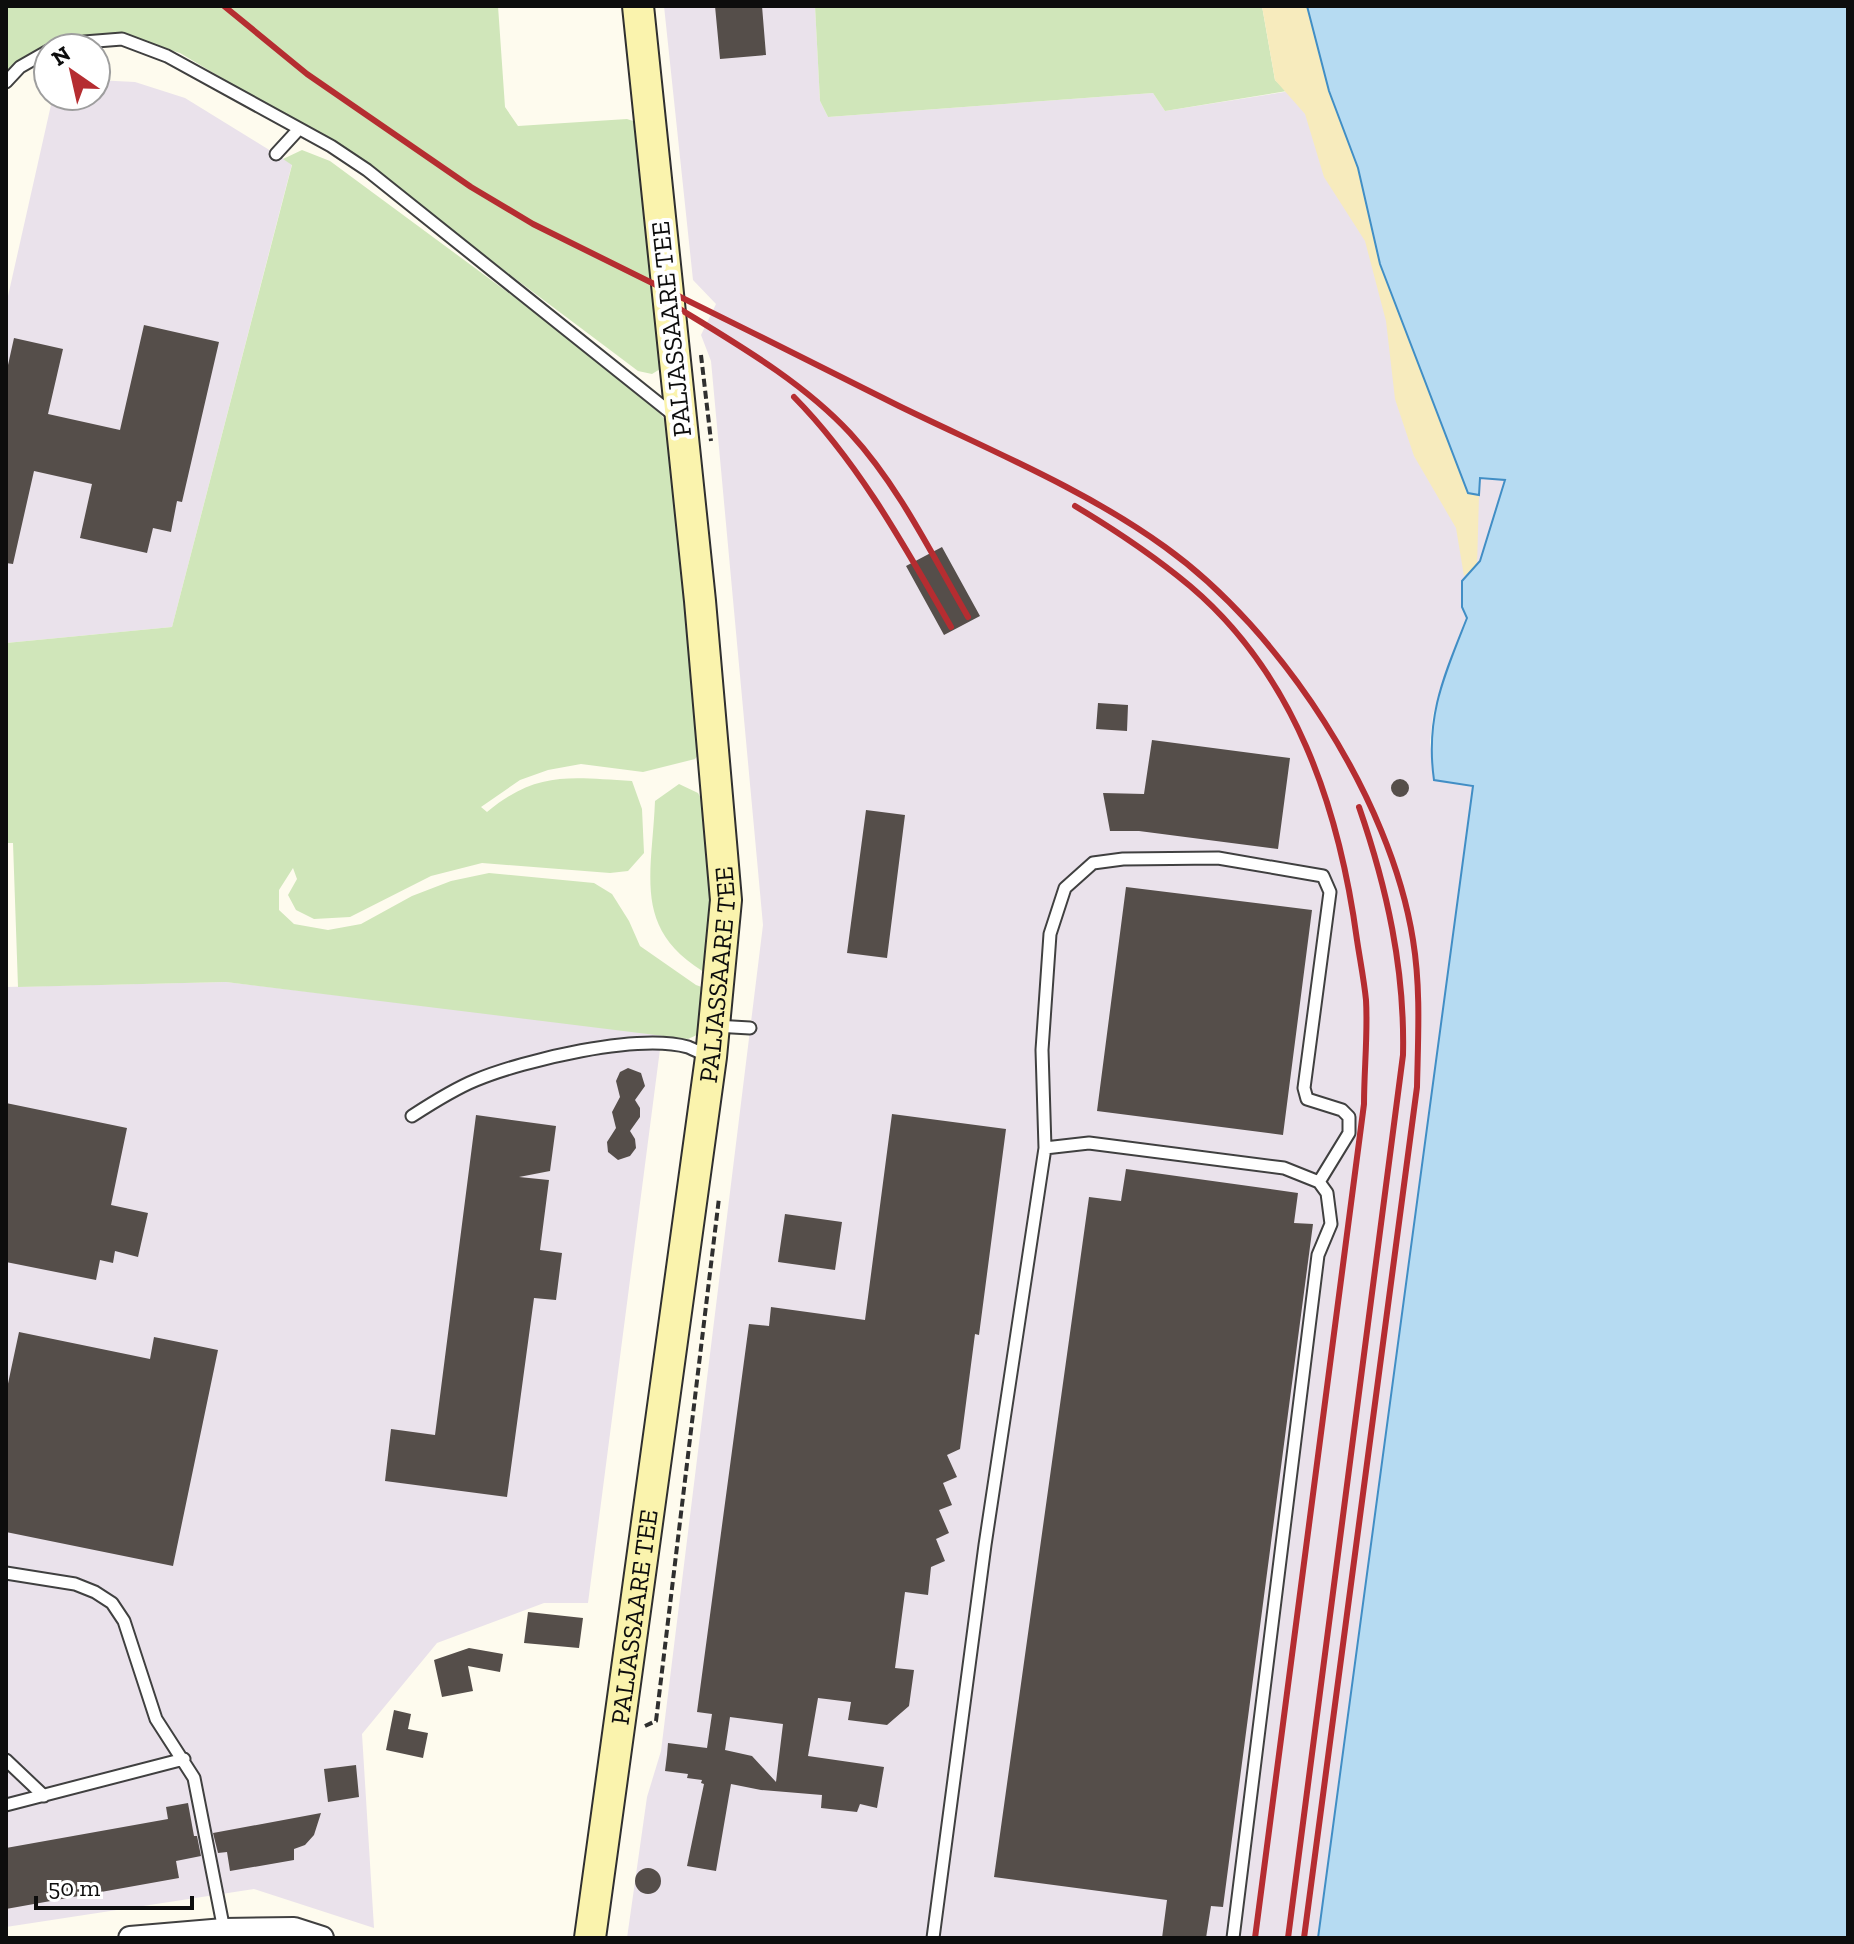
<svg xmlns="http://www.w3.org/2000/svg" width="1854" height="1944" viewBox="0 0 1854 1944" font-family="'Zilla Slab',serif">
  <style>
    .industrial { fill: #eae2eb }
    .green { fill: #d0e6ba }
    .sand { fill: #f7ebbd }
    .water { fill: #b6dbf2; stroke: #418ec5; stroke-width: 2 }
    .building { fill: #554e4a; fill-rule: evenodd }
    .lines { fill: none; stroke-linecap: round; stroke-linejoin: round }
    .lane-casing { stroke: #404040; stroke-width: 15 }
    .street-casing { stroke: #404040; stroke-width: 26 }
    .secondary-casing { stroke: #2f2f2f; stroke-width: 34 }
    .path { stroke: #2f2f2f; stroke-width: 4; stroke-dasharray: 8 4; stroke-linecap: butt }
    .lane { stroke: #fff; stroke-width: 11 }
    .street { stroke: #fff; stroke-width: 22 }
    .secondary { stroke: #faf3ad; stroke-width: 30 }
    .rail { stroke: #b52d31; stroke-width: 6 }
    .labels { text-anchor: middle; stroke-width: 8; stroke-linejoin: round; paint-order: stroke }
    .street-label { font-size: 26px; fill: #0d0d0d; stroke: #fff }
  </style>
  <rect width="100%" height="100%" fill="#fefbee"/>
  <path class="industrial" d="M664,6H815L820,101L828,117L1153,93L1165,111L1329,85L1431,399L1468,492L1480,478L1505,480L1480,561L1464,590L1462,607L1467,618L1433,714L1430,742L1434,779L1473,786L1318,1938H627L647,1797L661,1751L763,925L711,361L701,335L716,304L693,280Z
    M96,80L135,82L185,98L292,164L172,627L6,643V305L53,96H96Z
    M226,982L662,1034L588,1603H544L437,1643L362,1734L374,1928L254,1889L6,1927V987Z"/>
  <path class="green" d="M6,6H498L505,107L518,126L627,119L639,123L665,366L652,374L638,371L355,158L180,53L116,33L69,37L35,51L6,74Z
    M815,6H1262L1275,80L1287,91L1165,111L1153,93L828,117L820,101Z
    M302,150L330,161L628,381C647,398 662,411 673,435L703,749L695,759L643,772L581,764L548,770L520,780L481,807L487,812C538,770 571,778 632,781L642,809L644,853L628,871L610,873L482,863L431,876L350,917L314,919L296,910L288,895L297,879L293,868L279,890V910L294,924L328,930L361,924L412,896L451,881L489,873L594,883L612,894L629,921L640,946L696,985L710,990L699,1034L688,1039L226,982L18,987L13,843H6V643L172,627L292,165L283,159Z
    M679,784L698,793L711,818V976C631,932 652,877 655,801Z"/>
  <path class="sand" d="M1262,6H1307L1329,91L1358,168L1380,264L1468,492L1479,495L1477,567L1464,576L1456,528L1414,456L1395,399L1386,321L1365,241L1324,177L1305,114L1275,80Z"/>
  <path class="water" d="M1307,6H1848V1938H1318L1473,786L1434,780C1425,717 1444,676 1467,618L1462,607V581L1480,561L1505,480L1480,478L1479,495L1468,493L1380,264L1358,168L1329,91Z"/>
  <path class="building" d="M715,6H762L766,55L720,59Z
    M144,325L219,342L182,502L177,501L171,532L153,528L147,553L80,538L92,484L34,471L13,564L6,563V374L14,338L63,349L48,414L120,430Z
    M942,547L980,616L944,635L906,566Z
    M1098,703L1128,705L1127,731L1096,729Z
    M1152,740L1290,758L1278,849L1139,831H1110L1103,793L1144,794Z
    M1391 788a9 9 0 1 1 18 0a9 9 0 1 1-18 0Z
    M866,810L905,815L887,958L847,953Z
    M1126,887L1312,910L1283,1135L1097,1111Z
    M628,1068L641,1073L645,1086L635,1100L640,1108V1117L630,1131L635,1139L636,1148L630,1156L618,1160L608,1152L607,1142L616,1128L612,1112L620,1097L616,1081L620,1072Z
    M6,1103L127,1128L111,1205L148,1213L138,1257L115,1251L113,1263L100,1260L96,1280L6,1262Z
    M892,1114L1006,1129L979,1335L975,1334L960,1449L947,1455L957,1477L943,1483L952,1505L939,1510L949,1533L936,1539L945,1561L931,1567L928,1595L905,1592L895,1668L914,1670L909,1706L887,1725L848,1720L851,1702L818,1698L808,1756L884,1767L877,1808L860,1804L857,1812L821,1808L822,1795L761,1790L731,1784L716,1871L687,1866L704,1784L701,1783L702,1780L687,1778L688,1774L665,1771L667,1755L668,1743L707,1748L712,1714L697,1712L749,1324L769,1326L771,1307L865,1320ZM730,1717L783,1724L776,1782L752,1756L725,1750Z
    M476,1115L556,1126L550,1171L519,1177L549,1180L540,1250L562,1253L556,1300L534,1298L507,1497L385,1481L391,1429L435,1435Z
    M1126,1169L1298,1193L1294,1223L1313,1224L1223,1907L1211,1906L1206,1938H1162L1167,1900L994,1877L1089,1197L1121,1201Z
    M785,1214L842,1222L835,1270L778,1262Z
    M19,1332L150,1359L154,1337L218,1350L173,1566L6,1532V1393Z
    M528,1612L583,1618L579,1648L524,1643Z
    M469,1648L503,1654L500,1672L468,1666L473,1691L442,1697L434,1660Z
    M394,1710L411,1714L408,1729L428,1733L423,1758L386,1750Z
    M356,1765L359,1797L328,1802L324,1769Z
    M188,1803L194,1836H197L201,1856L176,1861L179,1878L6,1909V1848L168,1819L166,1807Z
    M321,1813L314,1835L305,1845L294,1849V1860L230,1871L227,1852L218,1853L213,1833Z
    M635 1881a13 13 0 1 1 26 0a13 13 0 1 1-26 0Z"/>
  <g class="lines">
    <g class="lane-casing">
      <path id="lane" d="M55,48L84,42L122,39L167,56L331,146L367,170L676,417
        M6,82L20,67L48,51
        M276,154L298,130
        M715,1026L750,1028
        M412,1116C432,1103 454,1089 476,1080C524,1060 638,1033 688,1047C695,1050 703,1054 710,1057
        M1045,1148L1089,1143L1284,1168L1319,1182L1327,1193L1331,1224L1318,1255L1233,1938
        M6,1573L75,1584L95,1592L112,1603L124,1621L156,1719L194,1778L224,1930
        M6,1760L44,1796
        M6,1805L184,1759
        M933,1938L985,1545L1045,1148L1042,1050L1050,934L1065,888L1093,863L1123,859L1218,858L1323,876L1330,892L1304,1088L1307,1099L1342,1110L1349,1117V1133L1319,1182"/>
    </g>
    <g class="street-casing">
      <path id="street" d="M130,1938L224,1930L294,1929L322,1938"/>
    </g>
    <g class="secondary-casing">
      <g id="secondary">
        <path id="s1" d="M590,1938L711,1057L726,900L700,601L638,6"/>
      </g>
    </g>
    <path class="path" d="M701,355L711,441
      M645,1726L656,1721L719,1198"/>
    <use href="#lane" class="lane"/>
    <use href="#street" class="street"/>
    <use href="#secondary" class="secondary"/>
    <path class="rail" d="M224,6L307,74L471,187L533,224C656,284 777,345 899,406C987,449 1085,489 1165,547C1281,630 1391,799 1413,940C1421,989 1418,1038 1417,1087L1304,1938
      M662,298C726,338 798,377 850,433C899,486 932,555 968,617
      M794,397C859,463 905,547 951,627
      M1075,506C1115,530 1154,556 1190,586C1295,675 1339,807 1357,940C1360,960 1364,980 1366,1000C1368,1034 1364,1070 1364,1104L1255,1938
      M1288,1938L1403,1055C1405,969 1387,888 1359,807"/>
  </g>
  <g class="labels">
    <g class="street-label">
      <text transform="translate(671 329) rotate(-96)" y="9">PALJASSAARE TEE</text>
      <text dy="9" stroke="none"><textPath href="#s1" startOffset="972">PALJASSAARE TEE</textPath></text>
      <text dy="9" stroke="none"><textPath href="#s1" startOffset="324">PALJASSAARE TEE</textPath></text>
    </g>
  </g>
  <rect width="1854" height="1944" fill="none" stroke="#0d0d0d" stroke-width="16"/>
  <g transform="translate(72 72) rotate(326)"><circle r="38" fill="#ffffff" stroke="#9e9e9e" stroke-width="2"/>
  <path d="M0-6L14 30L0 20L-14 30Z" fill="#b52d31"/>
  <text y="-12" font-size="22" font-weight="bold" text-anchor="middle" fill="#0d0d0d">N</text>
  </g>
  <path d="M36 1896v12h156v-12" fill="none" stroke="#0d0d0d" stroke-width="4"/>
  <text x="48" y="1896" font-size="24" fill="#0d0d0d" stroke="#ffffff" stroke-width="6" paint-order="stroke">50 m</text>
</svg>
